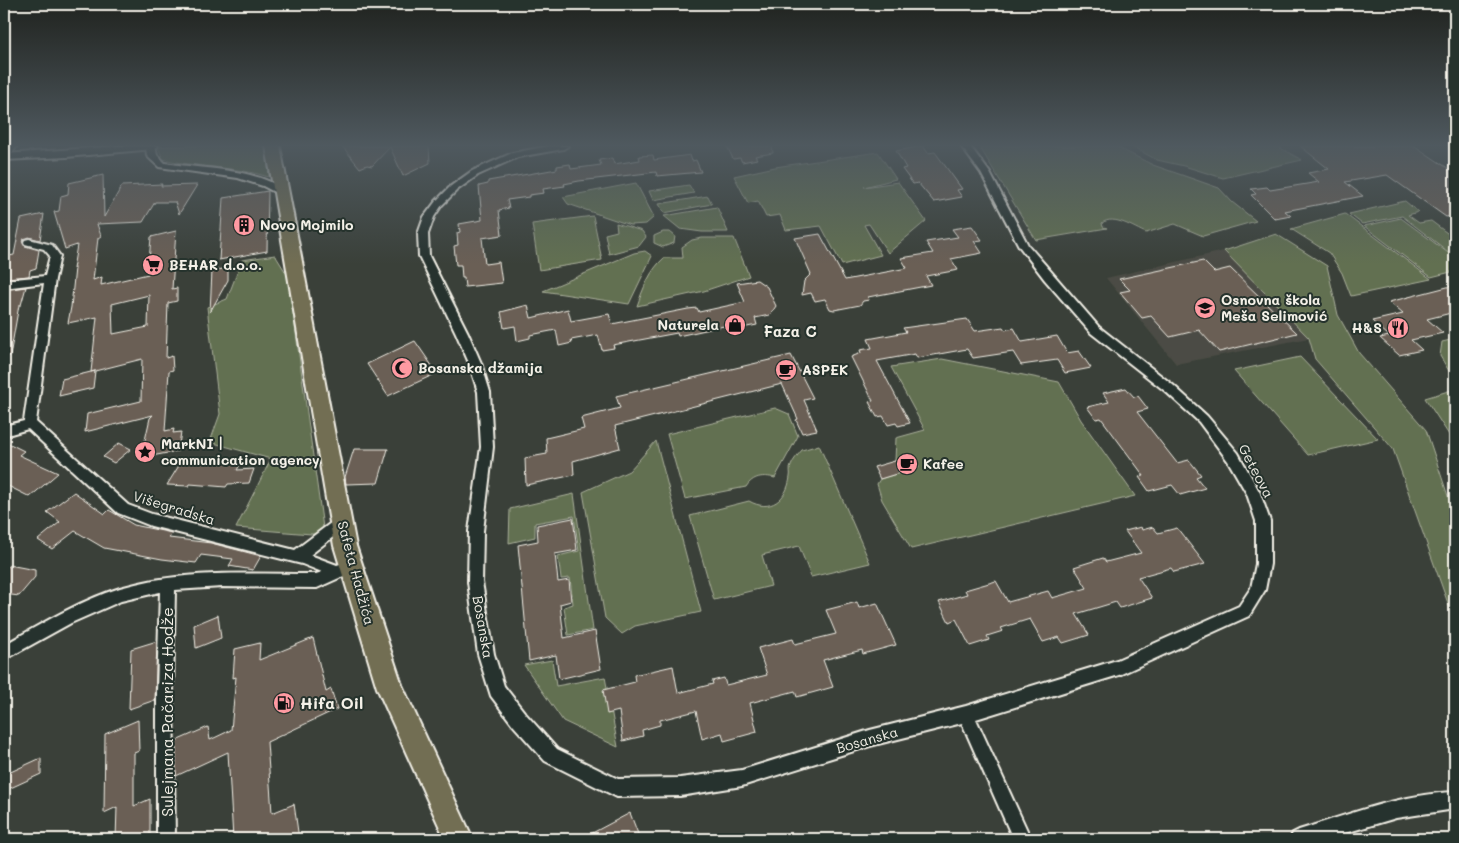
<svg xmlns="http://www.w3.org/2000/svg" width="1459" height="843" viewBox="0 0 1459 843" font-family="Mali,sans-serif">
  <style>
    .built { fill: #4b4c44 }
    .green { fill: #627051; stroke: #abb09c }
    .building { fill: #6a5e55; stroke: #f4f1e8; fill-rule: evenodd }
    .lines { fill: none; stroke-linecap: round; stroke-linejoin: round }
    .minor-casing { stroke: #f4f1e8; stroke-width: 4 }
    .tertiary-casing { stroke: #f4f1e8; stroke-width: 4 }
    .primary-casing { stroke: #f4f1e8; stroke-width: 4 }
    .minor { fill: #26332d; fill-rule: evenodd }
    .tertiary { fill: #26332d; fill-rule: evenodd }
    .primary { fill: #726e52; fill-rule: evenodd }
    .labels { text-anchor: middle; stroke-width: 4; stroke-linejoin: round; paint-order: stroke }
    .poi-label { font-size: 14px; font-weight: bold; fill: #f4f1e8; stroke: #26332d; text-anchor: start }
    .street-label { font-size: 14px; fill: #f4f1e8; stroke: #26332d }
    .neighbourhood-label { font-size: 15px; font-weight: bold; fill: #f4f1e8; stroke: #26332d }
    .near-poi-label { font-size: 16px; font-weight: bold; fill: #f4f1e8; stroke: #26332d; text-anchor: start }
    .near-street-label { font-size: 16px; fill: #f4f1e8; stroke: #26332d }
  </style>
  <rect width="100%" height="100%" fill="#3a4039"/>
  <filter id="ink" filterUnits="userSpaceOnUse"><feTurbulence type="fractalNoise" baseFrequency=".02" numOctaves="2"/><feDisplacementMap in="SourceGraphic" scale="10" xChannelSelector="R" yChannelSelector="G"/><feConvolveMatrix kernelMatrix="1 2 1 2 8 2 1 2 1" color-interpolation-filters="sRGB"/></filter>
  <g filter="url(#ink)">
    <path class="built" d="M1224,251L1309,338L1176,364L1106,278Z"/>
    <path class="green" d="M168,146H266L269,177C235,166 198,168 163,159L158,147Z
      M979,146H1115L1153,165L1219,188L1232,202L1256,221L1203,236L1175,224L1146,233C1134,228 1114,214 1102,223L1103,227L1107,228L1036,240Z
      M1131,146H1277L1302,160L1223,178L1184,166L1157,160Z
      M878,152L896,179L864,187L898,182L926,221L888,253L869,224L864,225L881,255L842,265L821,226L786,230L780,215L766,217L758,201L748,203L734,176L775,167Z
      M636,183L654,217L646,224L630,225L568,204L563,197Z
      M689,185L694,193L653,200L649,191Z
      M708,196L712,204L664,213L659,204Z
      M1405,201L1418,212L1408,215L1419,223L1431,221L1455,239V257L1402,216L1362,224L1349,214Z
      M717,207L728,232H702L680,229L664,216Z
      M1345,214L1431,279L1351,296L1342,273L1329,253L1291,229Z
      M593,216L602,260L539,270L532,224Z
      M1401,218L1455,258V271L1431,277L1364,226Z
      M616,223L642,231L646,237L639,246L609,254L605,234L617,231Z
      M663,232H670L675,236L674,243L663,247L654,243V236Z
      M1276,234L1327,266L1338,315L1359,353L1426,430L1455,517V623L1393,449L1315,359L1309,338L1224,251Z
      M702,238H734L749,276L704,291L637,306C643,289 650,270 664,258H683L682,247L692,240Z
      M645,251L652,256L629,304L543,291L634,253Z
      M275,255L288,276L324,535L236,528L271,459L210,442L220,414L207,307L227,299L242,260Z
      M1455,339V381L1440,356L1442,342Z
      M1300,357L1378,439L1308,455L1234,371Z
      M942,359L1059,382L1081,420L1135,496L911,549L882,500L877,484L880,479L919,467L912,456L895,461L896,438L925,430L891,367Z
      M1455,389V450L1451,438L1425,398Z
      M775,408L789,414L798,436L775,478C763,475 753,476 746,487L685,499L667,434Z
      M656,441L701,612L635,626L622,634L605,618L583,492L629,471Z
      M819,445L870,563L811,577L799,546L762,555L771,586L714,600L690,516L749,501C770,513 787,500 790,477C791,473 789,469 791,466C793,460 798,455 802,450Z
      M574,494L593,630L568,635L564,607L573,604L570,578L561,579L558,556L579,551L574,516L535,523V537L509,543L510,509Z
      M552,660L556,686L605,677L618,747L563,721L524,665Z"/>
    <path class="building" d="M342,146H429L430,163L403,176L390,147L372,166L367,165L360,168Z
      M727,146H772L773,153L755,156L757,159L742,162L740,158L733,159Z
      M923,146L928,153L935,152L962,189L957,190L962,197L934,202L918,183L913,184L902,169L906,168L896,151Z
      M1300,146H1415L1455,173V215L1446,217L1387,175L1345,182L1363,196L1285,211L1291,216L1275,219L1251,195L1256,194L1251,189L1267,187L1270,190L1319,182L1308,173L1329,169Z
      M653,155L654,160L690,155L692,161L696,160L701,172L657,176L656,172L579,181L564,184L565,186L543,189L544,193L529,195V197L507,200L509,208L499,210L502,235L482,238L485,264L499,262L502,283L465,287L464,278H462L461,265H456L454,246L458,245L457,233L460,232L459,224L482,220L479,186L488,184V181L557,169V166L570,164L571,169L601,165L599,160L612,158L614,164L640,160L639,156Z
      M103,175L104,217L122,186L162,184L161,186L197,185L179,214L175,202H155L143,222L97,224L101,236L98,238L93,280L102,277L101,285L148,274L151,237L176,231L172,289L177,288V301L168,303L166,358L172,356L173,370L169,371L165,431L174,429L173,433L181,432L178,451L141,458L150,418L153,415L85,432L87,414L141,401L142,359L91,372L97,317L68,323L71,307L75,268L73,269L77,245L65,249L54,212L59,211L61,196L68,194L69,183ZM149,295L148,327L113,334L112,304Z
      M268,191L267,251L219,260L223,198Z
      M44,214L40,240L29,237L22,241L25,246L39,250L36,268L30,270L29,276L5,278L9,256L14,255L21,219Z
      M972,226L982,240L974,241L982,253L951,259L958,270L926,276L931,285L868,297L869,300L863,301L860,305L834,310L830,309L825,299L815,301L811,293L802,295L804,281L811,274L795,238L820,234L845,280L907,268L901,258L933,253L926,242L958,237L952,229Z
      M1203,261L1214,272L1230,268L1297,333L1219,352L1199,330L1170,337L1151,316L1142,318L1120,292L1130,290L1119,279Z
      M228,268V280L210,312L212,271Z
      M757,280L767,287L776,306L770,315L755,318L757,325L742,328L733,324L678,336L677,333L613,345L614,348L602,350L598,335L571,340L572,343L559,346L556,330L530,335V338L517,341L515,326L504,328L501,312L528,305L531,318L568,309L571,321L609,314L612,324L688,309L697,308L699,312L745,302L737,283Z
      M1455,285V312L1427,319L1443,333L1411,340L1422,350L1399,355L1380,338L1389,336L1372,321L1403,314L1389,302Z
      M26,287L21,305H19L10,356H4V290Z
      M967,319L975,331L1003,327L1005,330L1014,328L1022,342L1057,336L1067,353L1079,351L1091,368L1065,373L1057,360L1021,365L1013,352L973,358L967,349L917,358L915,354L877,361L910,423L898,426L896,423L888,425L883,416L877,417L869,402L873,401L851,357L861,353L860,350L872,348L868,339L906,332L903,328Z
      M415,341L437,373L388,396L367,364Z
      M791,355L813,398L804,400L817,430L802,433L796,420L798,419L782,384L615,426L620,448L573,461L574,475L526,485L525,458L547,454L546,438L584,429L581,418L620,408L616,396Z
      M95,371L93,388L59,396L62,379Z
      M1126,388L1134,397L1138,396L1148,409L1137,412L1177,463L1189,460L1201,475L1196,477L1205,488L1180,495L1172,485L1149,491L1139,477L1144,476L1101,418L1096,419L1087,407L1109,402L1103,393Z
      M4,441L24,451L19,455L58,473L30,497L4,484Z
      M119,443L131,449L114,463L103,457Z
      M354,449H388L378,483L346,484L345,477Z
      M912,456L919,467L880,479L874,467Z
      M203,458L241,463L237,470L254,469L249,483L228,484L226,487L190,484L189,486L167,485L183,459L201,460Z
      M74,492L105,514L109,510L134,525L172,533L169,538L211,543L261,556L253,570L229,566L233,559L201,555L196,563L162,559L104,548L75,531L52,549L38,540L60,522L47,512Z
      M573,518L577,550L555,554L558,582L569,580L571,601L560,604L564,638L595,631L601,669L559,679L556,655L529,661L518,545L538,541L537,525Z
      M1141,527L1142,530L1153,527L1158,533L1177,528L1205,564L1174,572L1171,568L1138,577L1152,598L1120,608L1116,602L1076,614L1089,635L1063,643L1059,637L1043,642L1030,619L1001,628L1003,631L987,636L989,640L970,646L956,619L949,622L939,602L967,594L965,590L996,581L1008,602L1048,591L1052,598L1087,588L1074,567L1103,558L1106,562L1141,553L1125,531Z
      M9,565L35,570V577L19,596L4,594V572Z
      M857,602L859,608L877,603L896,645L863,654L862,650L823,660L833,687L797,697L795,691L750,703L757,732L724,741L722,733L702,739L696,711L660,720V725L642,730L643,736L623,741L619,711L607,714L603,690L635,682L634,675L673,666L678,693L713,684L712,681L724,678L726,685L767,675L758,648L793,639L795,644L836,634L826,610Z
      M218,615L221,638L196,648L194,625Z
      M313,638L326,692L331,689L337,709L267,742L272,813L294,804L299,839H233L228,752L176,776V741L208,727L210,740L231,730L236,677L233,678L235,649L260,643L259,660Z
      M157,641L155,700L129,709L131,649Z
      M138,720L139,751L134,753V806L150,799V839H116L117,807L104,813L105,734Z
      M41,758V774L4,791V775Z
      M630,813L640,839H581Z"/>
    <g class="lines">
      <g class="minor-casing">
        <path id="minor" d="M7,146H17L7,159L4,160V151Z
          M146,146H155L157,155L165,163C197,169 262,168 285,192L280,195L263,186L238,178L159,167L147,156Z
          M549,146H568L563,149L518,157L478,175L457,190L442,205L434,217L428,234L429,256L468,333L481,363L490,392L493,447L483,531L482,582L494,654L504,686L525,713L557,749L618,779L680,778L742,770L870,730L966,706L1117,660L1239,606L1251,588L1256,564V521L1247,494L1228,461L1199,422L1165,391L1091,333L1045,280L1019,246L981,173L961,146H970L990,173L1028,245L1099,327L1173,385L1207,416L1238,453L1260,493L1270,521V564L1265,590L1249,616L1119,675L976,719L1031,839H1013L962,723L870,746L742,786L680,796L617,797L545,761L513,725L491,696L478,654L468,582L469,531L481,447L478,392L469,363L456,333L419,256L418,234L424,217L436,201L451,186L472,171L512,153Z
          M29,239L52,245L60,256L55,279L36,422L128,505L152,514L295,550L336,519L341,517L346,519L348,523L346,527L310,555L337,565L343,563L348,564L350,569L348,574L317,588L222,587L175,590L173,691L175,839H157V691L160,592L121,601L71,623L4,660V645C41,624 79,601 120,588C183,569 251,574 316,574L322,572L302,564L151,526L118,513L28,429L4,436V426L24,421L44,283L4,288V280L45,276L50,256L44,249L25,244L24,242L25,240Z
          M1455,792V809L1396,818L1325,839H1290L1293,833L1299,830C1350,814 1401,794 1455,792Z"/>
      </g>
      <g class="tertiary-casing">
        <path id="tertiary" d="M119,146H158L153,149L66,157L4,160V154Z"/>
      </g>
      <g class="primary-casing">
        <path id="primary" d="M266,146H280L356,546L402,685L473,839H445L377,688L334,546Z"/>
      </g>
      <use href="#minor" class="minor"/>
      <use href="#tertiary" class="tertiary"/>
      <use href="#primary" class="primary"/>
    </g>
  </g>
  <linearGradient id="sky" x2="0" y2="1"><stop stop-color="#20231f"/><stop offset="0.55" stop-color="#4f595f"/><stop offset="1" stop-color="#4f595f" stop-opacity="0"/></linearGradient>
  <rect width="1459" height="264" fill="url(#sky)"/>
  <defs>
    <g id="building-disc" transform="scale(1.125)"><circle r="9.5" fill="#ff9aa2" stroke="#26332d"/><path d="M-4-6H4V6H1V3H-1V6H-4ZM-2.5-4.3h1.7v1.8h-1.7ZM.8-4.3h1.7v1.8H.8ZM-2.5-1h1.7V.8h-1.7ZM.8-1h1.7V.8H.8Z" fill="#111"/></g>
    <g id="supermarket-disc" transform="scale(1.125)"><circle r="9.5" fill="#ff9aa2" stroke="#26332d"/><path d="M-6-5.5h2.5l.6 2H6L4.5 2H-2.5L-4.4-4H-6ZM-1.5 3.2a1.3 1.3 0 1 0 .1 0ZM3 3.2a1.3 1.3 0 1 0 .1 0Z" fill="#111"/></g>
    <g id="school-disc" transform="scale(1.125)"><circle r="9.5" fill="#ff9aa2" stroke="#26332d"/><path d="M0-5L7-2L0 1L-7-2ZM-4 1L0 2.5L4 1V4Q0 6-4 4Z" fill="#111"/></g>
    <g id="shop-disc" transform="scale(1.125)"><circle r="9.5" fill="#ff9aa2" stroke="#26332d"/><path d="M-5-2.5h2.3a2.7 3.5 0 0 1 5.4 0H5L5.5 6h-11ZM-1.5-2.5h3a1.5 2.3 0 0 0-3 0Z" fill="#111"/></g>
    <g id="restaurant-disc" transform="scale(1.125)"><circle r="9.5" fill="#ff9aa2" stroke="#26332d"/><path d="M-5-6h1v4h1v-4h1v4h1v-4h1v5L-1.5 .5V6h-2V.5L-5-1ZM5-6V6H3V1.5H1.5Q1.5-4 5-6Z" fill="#111"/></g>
    <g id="mosque-disc" transform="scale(1.125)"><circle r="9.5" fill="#ff9aa2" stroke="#26332d"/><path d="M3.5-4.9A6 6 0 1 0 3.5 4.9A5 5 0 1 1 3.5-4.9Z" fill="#111"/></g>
    <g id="cafe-disc" transform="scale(1.125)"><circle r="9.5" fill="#ff9aa2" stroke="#26332d"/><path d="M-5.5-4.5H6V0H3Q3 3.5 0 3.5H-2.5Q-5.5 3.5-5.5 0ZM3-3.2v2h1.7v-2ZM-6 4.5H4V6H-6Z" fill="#111"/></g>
    <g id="sight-disc" transform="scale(1.125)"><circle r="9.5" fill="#ff9aa2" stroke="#26332d"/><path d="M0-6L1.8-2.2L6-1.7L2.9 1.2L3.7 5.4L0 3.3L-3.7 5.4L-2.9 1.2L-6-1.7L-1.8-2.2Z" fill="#111"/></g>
    <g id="fuel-disc" transform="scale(1.125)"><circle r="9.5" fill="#ff9aa2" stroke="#26332d"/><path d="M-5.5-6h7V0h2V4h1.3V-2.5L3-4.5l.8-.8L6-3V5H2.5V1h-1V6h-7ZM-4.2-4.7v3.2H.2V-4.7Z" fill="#111"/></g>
  </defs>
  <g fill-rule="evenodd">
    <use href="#building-disc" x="244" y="225"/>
    <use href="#supermarket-disc" x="153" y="265"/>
    <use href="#school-disc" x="1205" y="308"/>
    <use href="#shop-disc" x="735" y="325"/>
    <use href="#restaurant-disc" x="1398" y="328"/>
    <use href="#mosque-disc" x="402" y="368"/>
    <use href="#cafe-disc" x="786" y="370"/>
    <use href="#sight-disc" x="145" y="452"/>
    <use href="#cafe-disc" x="907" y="464"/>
    <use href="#fuel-disc" x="284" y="703"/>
  </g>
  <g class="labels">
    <g class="poi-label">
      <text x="260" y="230">Novo Mojmilo</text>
      <text x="169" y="270">BEHAR d.o.o.</text>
      <text x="1221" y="305">Osnovna škola<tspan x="1221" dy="16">Meša Selimović</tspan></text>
      <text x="719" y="330" text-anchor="end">Naturela</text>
      <text x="1382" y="333" text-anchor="end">H&amp;S</text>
      <text x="418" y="373">Bosanska džamija</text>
      <text x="802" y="375">ASPEK</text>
      <text x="161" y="449">MarkNI |<tspan x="161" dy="16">communication agency</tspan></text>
      <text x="923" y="469">Kafee</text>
    </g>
    <g class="street-label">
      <text transform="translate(1256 471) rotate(62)" y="5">Geteova</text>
      <text transform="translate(174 508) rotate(17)" y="5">Višegradska</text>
      <text transform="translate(356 573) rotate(75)" y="5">Safeta Hadžića</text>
      <text transform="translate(483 627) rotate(80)" y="5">Bosanska</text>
      <text transform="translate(867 740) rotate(-16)" y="5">Bosanska</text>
    </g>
    <g class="neighbourhood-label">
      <text x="790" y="337">Faza C</text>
    </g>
    <g class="near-poi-label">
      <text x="300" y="709">Hifa Oil</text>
    </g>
    <g class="near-street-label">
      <text transform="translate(167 712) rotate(-90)" y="6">Sulejmana Pačariza Hodže</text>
    </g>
  </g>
  <rect width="1459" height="843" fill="none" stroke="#26332d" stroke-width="20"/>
  <rect x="10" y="10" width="1439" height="823" fill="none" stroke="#f4f1e8" stroke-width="2" filter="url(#ink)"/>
</svg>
